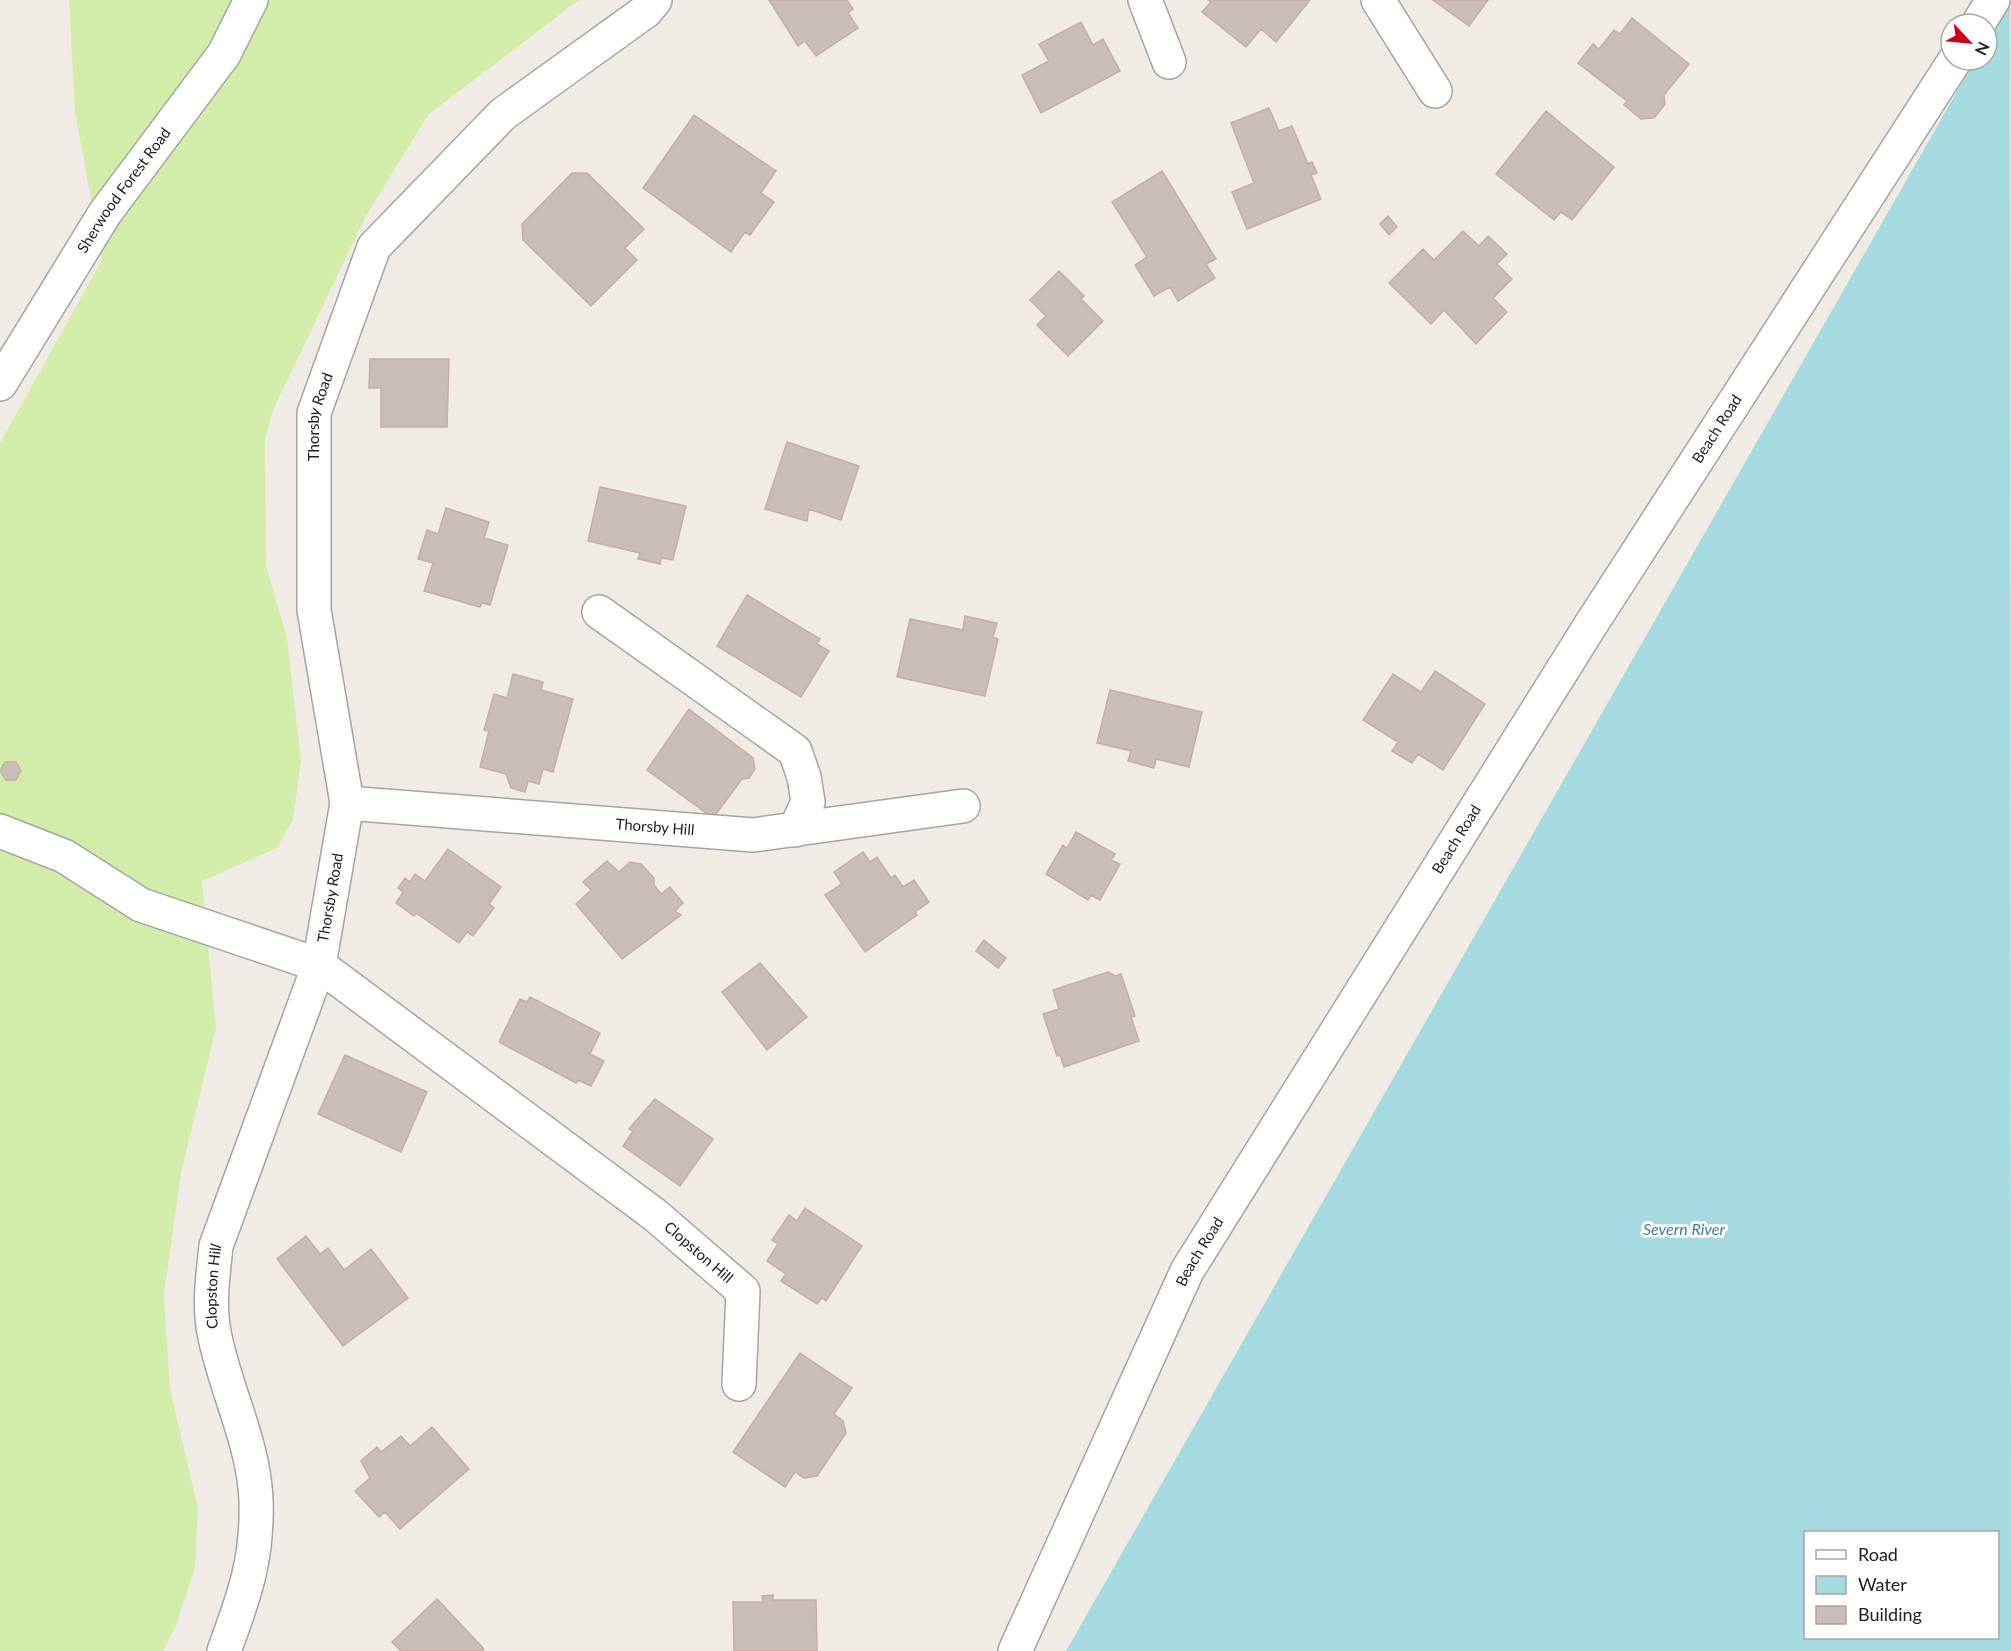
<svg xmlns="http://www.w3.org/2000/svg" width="2011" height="1651" viewBox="0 0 2011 1651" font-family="Lato,sans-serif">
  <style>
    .grass { fill: #d4ecaa }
    .water { fill: #a5dbe0; fill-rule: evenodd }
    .building { fill: #c9bdb9; stroke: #c3afa7; stroke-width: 1.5 }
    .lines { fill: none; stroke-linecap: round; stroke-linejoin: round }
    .minor-casing { stroke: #a4a4a4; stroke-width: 36 }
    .minor { stroke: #fff; stroke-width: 33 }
    .labels { text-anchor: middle; stroke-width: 6; stroke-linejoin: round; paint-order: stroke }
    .street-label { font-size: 15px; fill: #202020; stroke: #fff }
    .water-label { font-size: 16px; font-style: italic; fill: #407a9c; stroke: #fff }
  </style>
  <rect width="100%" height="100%" fill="#f1ebe6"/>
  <path class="grass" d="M69,0H579L428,115L366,216L273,410L265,440L266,566L287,637L301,761L293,820L277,848L202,881L216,1028L181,1173L164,1294L170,1389L198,1508L195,1568L176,1625L163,1651H0V443L102,260L75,112Z"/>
  <path class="water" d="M2010,0L2011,1651H1066L1975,60H1987V40ZM1806,1532H1998V1638H1806Z"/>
  <path class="building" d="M769,0H847L853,9L848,13L858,28L816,56L805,41L798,46Z
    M1208,0H1310L1276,42L1261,29L1246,47L1202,12L1211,2Z
    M1433,0H1488L1469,26Z
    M1632,18L1689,64L1664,95L1665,104L1654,118L1641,119L1624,105L1627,101L1578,63L1593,44L1599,49L1614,30L1620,34Z
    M1081,22L1093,45L1103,39L1120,71L1041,113L1022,75L1049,61L1039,44Z
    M1269,108L1279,131L1292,126L1308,164L1312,162L1317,173L1311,175L1321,199L1247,229L1232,192L1254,183L1231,123Z
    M1546,111L1614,167L1572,220L1561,212L1554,220L1496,174Z
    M694,115L776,171L761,193L774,202L750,235L745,232L731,252L643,188Z
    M1162,171L1216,259L1206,264L1215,278L1178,301L1170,287L1154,296L1135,265L1147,257L1112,202Z
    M572,173H587L644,229L625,248L637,260L591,306L523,240L522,224Z
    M1388,216L1397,227L1389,235L1380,224Z
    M1463,231L1479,246L1488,236L1507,254L1497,264L1512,279L1493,298L1507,312L1476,344L1444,310L1431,324L1389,283L1423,249L1434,260Z
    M1059,271L1084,296L1081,299L1103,321L1068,356L1037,325L1046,316L1030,300Z
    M370,359H449L447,427H381V388H369Z
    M787,442L859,466L841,520L809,509L807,521L765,509Z
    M600,487L686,506L673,560L661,558L660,564L638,559L640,553L588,541Z
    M446,508L489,522L484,538L508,545L490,605L482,603L480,607L424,591L433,563L418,559L427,530L438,534Z
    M747,595L820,639L817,644L829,651L801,697L717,646Z
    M965,616L997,623L993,637L998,639L985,696L897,677L910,619L963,630Z
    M1435,671L1485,704L1443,770L1418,754L1412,763L1392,751L1398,742L1363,720L1393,674L1421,692Z
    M513,674L543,682L541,690L573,699L553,772L543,769L539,784L528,781L525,792L511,788L506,774L480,767L489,731L484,730L494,694L507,698Z
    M1110,690L1202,712L1189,767L1156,759L1154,768L1128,761L1131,751L1097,743Z
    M689,709L753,758L755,769L749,778L742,779L713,818L647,770Z
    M5,762H16L21,771L16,780H6L0,771Z
    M1076,832L1115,854L1111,860L1120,864L1100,900L1091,895L1088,900L1046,874L1063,845L1067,848Z
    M448,849L501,887L489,904L494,908L473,936L467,932L459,943L416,913L414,916L396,903L403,892L398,888L405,878L410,882L415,874L425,881Z
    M863,852L870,862L877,857L891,878L895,875L903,887L914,880L929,902L915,912L917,915L865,952L825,895L842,884L834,872Z
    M607,861L619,872L630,862L641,864L654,878V885L661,894L670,887L683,903L675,911L681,915L622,959L576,904L591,890L583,882Z
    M984,940L1006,958L998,968L976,951Z
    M760,963L807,1017L767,1050L722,992Z
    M1108,972L1115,976L1121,974L1135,1016L1131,1017L1139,1041L1064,1067L1060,1055L1057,1056L1043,1014L1059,1009L1053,990Z
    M530,997L600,1033L590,1054L604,1061L591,1086L578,1080L576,1083L499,1042L520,999L527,1002Z
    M345,1055L427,1092L401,1152L318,1114Z
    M655,1099L713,1139L680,1186L623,1146L633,1131L629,1129Z
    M805,1208L862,1246L826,1301L822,1298L817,1304L781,1281L786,1274L767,1261L778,1244L772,1240L789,1215L797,1221Z
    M306,1236L320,1254L328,1248L344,1270L371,1249L408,1298L343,1346L277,1259Z
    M800,1353L852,1388L834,1414L843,1421L846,1433L817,1476L804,1478L795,1472L785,1487L733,1452Z
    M432,1427L469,1469L400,1529L385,1512L379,1517L355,1491L370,1478L361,1461L377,1447L381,1452L401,1436L410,1446Z
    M773,1595V1600H816L817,1651H734L733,1602H763L762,1596Z
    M437,1599L484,1649L482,1651H401L392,1642Z"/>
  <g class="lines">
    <g class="minor-casing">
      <g id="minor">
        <path d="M1145,0L1169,62"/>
        <path d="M1378,0L1435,91"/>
        <path d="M1978,24L1993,0"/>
        <path id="s1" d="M0,384L105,213L224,54L251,0"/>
        <path d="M599,612L795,751L804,777L808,802L795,830"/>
        <path id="s2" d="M347,803L753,835L963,806"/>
        <path id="s3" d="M0,831L64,856L141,905L319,965L655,1215L743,1291L739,1384"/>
        <path id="s4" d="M224,1651C244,1597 258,1559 256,1500C254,1444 226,1391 215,1337C208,1307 213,1275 216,1246L319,965L347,803L314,610V413L374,247L503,114L646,11L655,0"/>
        <path id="s5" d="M1015,1651L1187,1271L1590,626L1955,60"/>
      </g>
    </g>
    <use href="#minor" class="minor"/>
  </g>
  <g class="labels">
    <g class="street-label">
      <text dy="5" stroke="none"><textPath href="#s1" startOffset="230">Sherwood Forest Road</textPath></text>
      <text dy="5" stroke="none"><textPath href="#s4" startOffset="1269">Thorsby Road</textPath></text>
      <text dy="5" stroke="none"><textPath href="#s5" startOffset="1412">Beach Road</textPath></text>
      <text dy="5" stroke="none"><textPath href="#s2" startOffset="309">Thorsby Hill</textPath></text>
      <text dy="5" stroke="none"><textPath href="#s5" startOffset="926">Beach Road</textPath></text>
      <text dy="5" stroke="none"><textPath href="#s4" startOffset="783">Thorsby Road</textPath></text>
      <text dy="5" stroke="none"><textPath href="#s3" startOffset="824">Clopston Hill</textPath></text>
      <text dy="5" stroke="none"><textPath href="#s5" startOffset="440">Beach Road</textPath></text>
      <text dy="5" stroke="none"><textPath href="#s4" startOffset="375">Clopston Hill</textPath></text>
    </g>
    <g class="water-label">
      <text x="1684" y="1235">Severn River</text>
    </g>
  </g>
  <rect x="1804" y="1531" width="195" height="108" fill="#ffffff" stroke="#a6a6a6" stroke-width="1.5"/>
  <rect x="1816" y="1550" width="30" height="9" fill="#ffffff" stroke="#a6a6a6" stroke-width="1.5"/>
  <text x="1858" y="1561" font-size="18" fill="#202020">Road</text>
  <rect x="1816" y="1576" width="30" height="18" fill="#a5dbe0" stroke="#a6a6a6" stroke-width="1.5"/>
  <text x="1858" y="1591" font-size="18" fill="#202020">Water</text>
  <rect x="1816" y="1606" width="30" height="18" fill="#c9bdb9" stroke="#a6a6a6" stroke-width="1.5"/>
  <text x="1858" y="1621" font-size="18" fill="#202020">Building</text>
  <g transform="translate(1969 42) rotate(116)"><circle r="28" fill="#ffffff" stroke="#a6a6a6" stroke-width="1.5"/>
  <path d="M0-4.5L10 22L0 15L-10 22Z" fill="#cf001e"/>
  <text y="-9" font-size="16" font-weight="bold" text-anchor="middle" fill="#202020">N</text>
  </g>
</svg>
